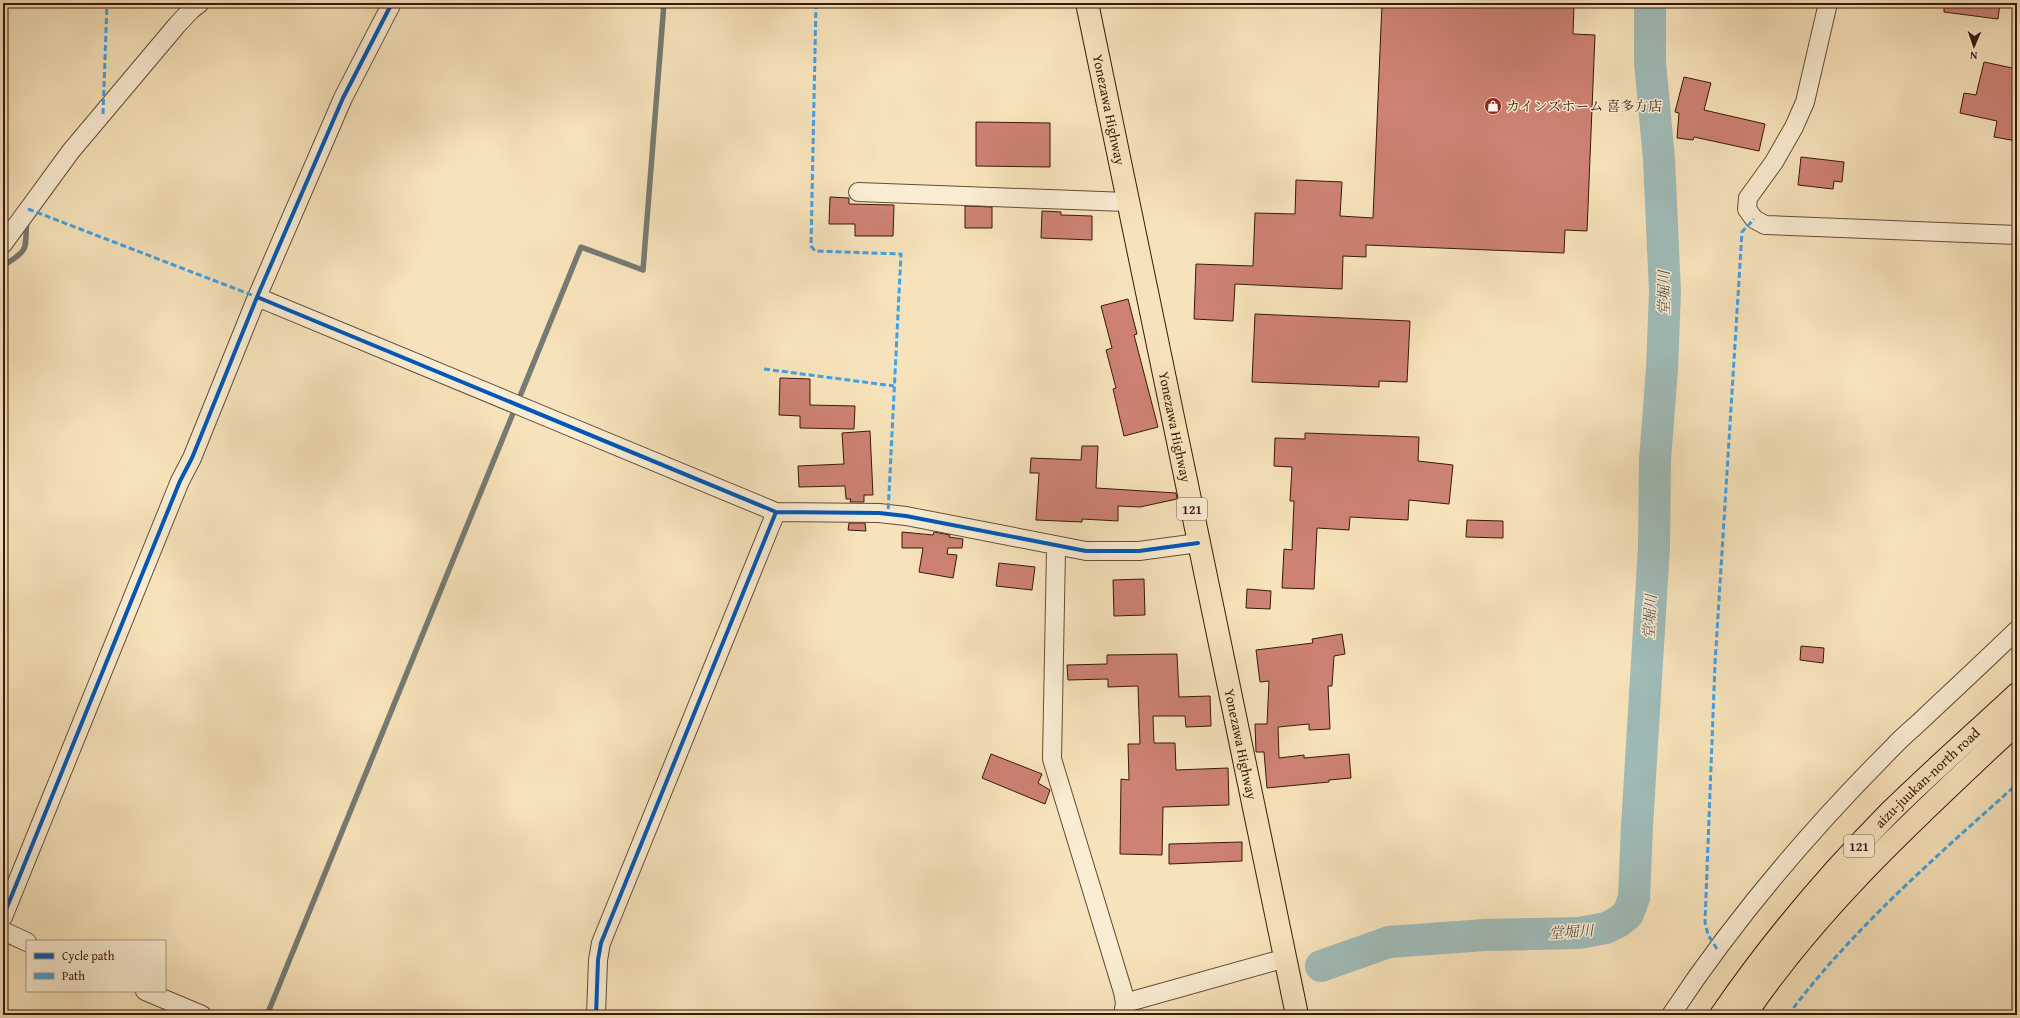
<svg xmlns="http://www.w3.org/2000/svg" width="2020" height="1018" viewBox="0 0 2020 1018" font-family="'Gentium Book Plus','Noto Serif JP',serif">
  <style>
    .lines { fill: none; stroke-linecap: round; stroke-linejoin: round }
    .stream { stroke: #767b73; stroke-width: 5.5 }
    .river { stroke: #a0bcb9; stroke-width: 32 }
    .building { fill: #ce8274; stroke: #37190a }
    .minor-casing { stroke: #674c36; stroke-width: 20 }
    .trunk-casing { stroke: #37190a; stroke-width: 24 }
    .motorway-casing { stroke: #37190a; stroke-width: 24 }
    .minor { stroke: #faedd3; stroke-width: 18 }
    .trunk { stroke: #f7e3bb; stroke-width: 22 }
    .motorway { stroke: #f7e3bb; stroke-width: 22 }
    .quiet { stroke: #3fa2e9; stroke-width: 3; stroke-dasharray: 6 3; stroke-linecap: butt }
    .cycleway-casing { stroke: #faedd3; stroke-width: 6 }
    .cycleway { stroke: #0057b8; stroke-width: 4 }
    .labels { text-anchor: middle; stroke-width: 3; stroke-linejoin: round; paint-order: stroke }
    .shield { fill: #faedd3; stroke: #725946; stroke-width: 1 }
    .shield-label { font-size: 13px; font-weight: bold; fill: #37190a }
    .poi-label { font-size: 14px; fill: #37190a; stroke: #faedd3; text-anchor: start }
    .street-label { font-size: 14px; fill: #37190a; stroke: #faedd3 }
    .water-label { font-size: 15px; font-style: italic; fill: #5c5247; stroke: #faedd3 }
  </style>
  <rect width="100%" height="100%" fill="#f7e3bb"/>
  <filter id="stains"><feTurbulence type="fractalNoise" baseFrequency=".005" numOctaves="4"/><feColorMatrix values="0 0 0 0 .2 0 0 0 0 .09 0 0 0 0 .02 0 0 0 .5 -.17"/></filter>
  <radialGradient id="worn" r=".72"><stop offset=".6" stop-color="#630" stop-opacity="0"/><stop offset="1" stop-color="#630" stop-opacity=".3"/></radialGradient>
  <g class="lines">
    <path class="stream" d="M202,7L211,3
      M3,266C31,248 24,251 27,220
      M267,1015L581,247L643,270L664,3"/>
    <path class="river" d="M1321,966L1389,942L1485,935L1579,933L1606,928L1618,922L1628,914L1634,898L1637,826L1654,547L1655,460L1662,369L1665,292L1659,159L1650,62V3"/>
  </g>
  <path class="building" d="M1382,3H1574L1573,34L1595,35L1587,231L1565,230L1564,253L1366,245V257L1343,256L1342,289L1235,284L1233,321L1194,319L1196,264L1253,266L1255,213L1295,214L1296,180L1342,182L1340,216L1373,218Z
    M1944,3H2000L1998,19L1944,12Z
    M1984,62L2017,69V141L1994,137L1997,121L1960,113L1964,93L1976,95Z
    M1684,77L1711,83L1704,110L1765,124L1759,151L1694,137L1693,140L1677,138L1679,113L1675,112Z
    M976,122L1050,123V167L976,166Z
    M1801,157L1844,162L1842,182L1834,181L1833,189L1798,185Z
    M830,197L849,198V204L894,205L893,236H855V224H829Z
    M965,206L992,207V228H965Z
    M1042,211L1061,212V215L1092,216V240L1041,238Z
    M1128,299L1137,334L1134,335L1158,427L1124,436L1113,389L1116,388L1106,350L1112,348L1101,306Z
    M1255,314L1410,321L1407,382L1379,381V387L1252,382Z
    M780,378L810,379V405L855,406L854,429L800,428V416L779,415Z
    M870,431L873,495H864V502H850L851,499H846L845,486L799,487L798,466L844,464L842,433Z
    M1305,433L1419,437L1418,461L1453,465L1449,504L1409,500L1408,520L1350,517L1349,530L1317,528L1314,589L1282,588L1284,549L1292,550L1294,501H1290L1292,467L1274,466L1275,438L1305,439Z
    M1082,446H1098L1096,488L1176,493L1177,499L1140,507L1118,506V521L1082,519V522L1036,520L1039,473H1030L1031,458L1081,460Z
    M1467,520L1503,521V538L1466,537Z
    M849,523H865L866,531L848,530Z
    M902,532L933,535L934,532L950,535L949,537L963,539L962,548H948L947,554L957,555L953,578L919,572L923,548H902Z
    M999,563L1035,567L1032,590L996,586Z
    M1144,579L1145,615L1114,616L1113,580Z
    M1247,589L1271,591L1270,609L1246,608Z
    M1342,634L1345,654L1334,656L1332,686H1328L1330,729L1309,730V724L1278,727L1279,758L1304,755V758L1349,754L1351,778L1329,780V782L1267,788L1264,752H1256L1255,724H1267L1269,681L1260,682L1256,650L1313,643L1312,639Z
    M1801,646L1824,648L1823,663L1800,660Z
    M1177,654L1179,697L1210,696L1211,726L1186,727L1185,716H1153L1154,743H1175L1176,770L1228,768L1229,805L1163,807L1162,855L1120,854L1121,779L1129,780L1128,744H1140L1138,686L1108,687V679L1068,680L1067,665L1107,664V655Z
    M991,754L1042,774L1038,783L1050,790L1045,804L982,778Z
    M1242,842V861L1169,864V844Z"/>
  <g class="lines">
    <g class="minor-casing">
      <path id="minor" d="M1828,3L1805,102L1794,127L1774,162L1748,198L1747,209L1754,219L1765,225L2017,235
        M858,192L1127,202
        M3,244L71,151L177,25L191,10L200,3
        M257,297L776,512L879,513L906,516L1086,551H1139L1198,543
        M1056,550L1052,759L1123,992L1125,1003L1123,1015
        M3,917L180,481L192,458L257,297L343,98L392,3
        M3,931L27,942
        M145,991L202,1015
        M1125,1003L1286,958
        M596,1015L598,960L601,943L776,512
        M1671,1015C1735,918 1812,828 1894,746C1904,735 1916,726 1927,715C1957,687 1987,659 2017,630"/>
    </g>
    <g class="trunk-casing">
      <g id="trunk">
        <path id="s1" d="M1087,3L1297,1015"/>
      </g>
    </g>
    <g class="motorway-casing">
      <g id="motorway">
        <path id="s2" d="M1721,1015C1771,942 1828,875 1890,812C1931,772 1975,733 2017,694"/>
        <path d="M1745,1015C1820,904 1920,814 2017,723"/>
      </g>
    </g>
    <use href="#minor" class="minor"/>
    <use href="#trunk" class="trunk"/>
    <use href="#motorway" class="motorway"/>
    <path class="quiet" d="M816,3L811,246L815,251L901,254L888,514
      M103,114L107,3
      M28,209L257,297
      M764,369L894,386
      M1717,949L1708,935L1705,922L1715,664L1742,232L1754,219
      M1788,1015C1854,927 1936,857 2017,784"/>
    <g class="cycleway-casing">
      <path id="cycleway" d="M257,297L776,512L879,513L906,516L1086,551H1139L1198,543
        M3,917L180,481L192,458L257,297L343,98L392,3
        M596,1015L598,960L601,943L776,512"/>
    </g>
    <use href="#cycleway" class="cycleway"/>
  </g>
  <defs>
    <g id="shop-disc" transform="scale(0.9)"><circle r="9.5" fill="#8f2418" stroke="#faedd3"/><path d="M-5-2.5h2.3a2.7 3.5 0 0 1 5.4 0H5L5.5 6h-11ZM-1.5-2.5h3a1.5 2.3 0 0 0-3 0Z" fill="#fff"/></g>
  </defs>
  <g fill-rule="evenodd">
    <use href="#shop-disc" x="1493" y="106"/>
  </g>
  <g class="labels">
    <g class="shield">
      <rect x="1177" y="498" width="30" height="22" rx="3"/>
      <rect x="1844" y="835" width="30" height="22" rx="3"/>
    </g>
    <g class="shield-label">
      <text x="1192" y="514">121</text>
      <text x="1859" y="851">121</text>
    </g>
    <g class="poi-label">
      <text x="1506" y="111">カインズホーム 喜多方店</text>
    </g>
    <g class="street-label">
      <text dy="5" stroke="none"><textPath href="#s1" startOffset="109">Yonezawa Highway</textPath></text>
      <text dy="5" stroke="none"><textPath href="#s1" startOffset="433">Yonezawa Highway</textPath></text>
      <text dy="5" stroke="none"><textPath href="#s1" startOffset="757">Yonezawa Highway</textPath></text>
      <text dy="5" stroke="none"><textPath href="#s2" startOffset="315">aizu-juukan-north road</textPath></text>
    </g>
    <g class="water-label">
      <text transform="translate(1664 293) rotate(-90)" y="5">堂堀川</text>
      <text transform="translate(1650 617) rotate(-87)" y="5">堂堀川</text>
      <text transform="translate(1571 932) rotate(-4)" y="5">堂堀川</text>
    </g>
  </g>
  <rect width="2020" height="1018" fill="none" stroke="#f7e3bb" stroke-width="16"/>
  <rect x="4" y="4" width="2012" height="1010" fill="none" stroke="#37190a" stroke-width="2"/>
  <rect x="8" y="8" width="2004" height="1002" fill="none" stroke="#37190a"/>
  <rect x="26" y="940" width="140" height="52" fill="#faedd3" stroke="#ac9883"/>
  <rect x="34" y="953" width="20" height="6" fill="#0057b8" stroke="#ac9883"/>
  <text x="62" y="960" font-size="12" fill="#37190a">Cycle path</text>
  <rect x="34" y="973" width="20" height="6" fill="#3fa2e9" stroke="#ac9883"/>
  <text x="62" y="980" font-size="12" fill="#37190a">Path</text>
  <g transform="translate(1974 46) rotate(182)" stroke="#faedd3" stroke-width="3" paint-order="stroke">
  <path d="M0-3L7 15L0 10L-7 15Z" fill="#37190a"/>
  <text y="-6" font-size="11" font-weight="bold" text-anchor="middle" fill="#37190a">N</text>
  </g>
  <rect width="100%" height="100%" filter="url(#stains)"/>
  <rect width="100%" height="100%" fill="url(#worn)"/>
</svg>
